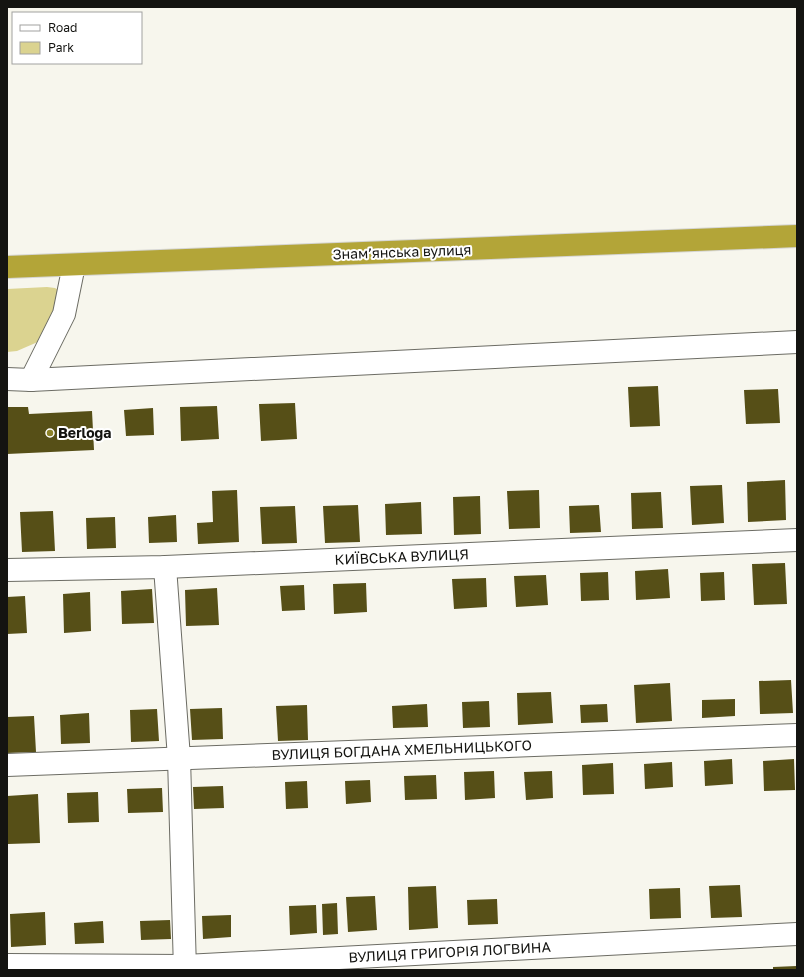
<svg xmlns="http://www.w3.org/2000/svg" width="804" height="977" viewBox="0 0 804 977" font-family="'Golos Text',sans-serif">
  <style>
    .green { fill: #dbd390 }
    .building { fill: #564f17 }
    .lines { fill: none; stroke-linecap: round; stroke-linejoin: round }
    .minor-casing { stroke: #6c6c64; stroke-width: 24 }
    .highway-casing { stroke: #d5d5d4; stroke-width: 24 }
    .minor { stroke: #fff; stroke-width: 22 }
    .highway { stroke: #b3a538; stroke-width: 22 }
    .poi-dot { fill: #8c8229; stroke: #fff; stroke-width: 1.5 }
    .labels { text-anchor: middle; stroke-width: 4; stroke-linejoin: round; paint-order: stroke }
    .street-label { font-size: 14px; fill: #141411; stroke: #fff }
    .poi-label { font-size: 14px; font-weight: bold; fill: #141411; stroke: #fff; text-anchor: start }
  </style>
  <rect width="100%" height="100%" fill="#f7f6ed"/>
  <path class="green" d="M47,287L55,288L60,291V302L40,341L17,351L7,352V289Z"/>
  <path class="building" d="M658,386L660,426L630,427L628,387Z
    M778,389L780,423L746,424L744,390Z
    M295,403L297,439L261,441L259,404Z
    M217,406L219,439L181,441L180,407Z
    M8,407H28L29,414L92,411L94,450L7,454Z
    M153,408L154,435L126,436L124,410Z
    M785,480L786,520L748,522L747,482Z
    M722,485L724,523L692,525L690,486Z
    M237,490L239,542L198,544L197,523L213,522L212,491Z
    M539,490L540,528L509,529L507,491Z
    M661,492L663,528L632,529L631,493Z
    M480,496L481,534L454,535L453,497Z
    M421,502L422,534L386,535L385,504Z
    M358,505L360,542L325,543L323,506Z
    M599,505L601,532L570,533L569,506Z
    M295,506L297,543L262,544L260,507Z
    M53,511L55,551L22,552L20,512Z
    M176,515L177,542L149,543L148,517Z
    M115,517L116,548L87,549L86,518Z
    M785,563L787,604L754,605L752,564Z
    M668,569L670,598L636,600L635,571Z
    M608,572L609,600L581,601L580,573Z
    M724,572L725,600L701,601L700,573Z
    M546,575L548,605L516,607L514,576Z
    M486,578L487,607L454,609L452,579Z
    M366,583L367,612L334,614L333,584Z
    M304,585L305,610L282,611L280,586Z
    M217,588L219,625L186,626L185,590Z
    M152,589L154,623L122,624L121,591Z
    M90,592L91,631L64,633L63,594Z
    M25,596L27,633L7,634V597Z
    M791,680L793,713L760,714L759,681Z
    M670,683L672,721L636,723L634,685Z
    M551,692L553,723L518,725L517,693Z
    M735,699V716L702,718V700Z
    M489,701L490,727L463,728L462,702Z
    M427,704L428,727L393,728L392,706Z
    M607,704L608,722L581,723L580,705Z
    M307,705L308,740L278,741L276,706Z
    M222,708L223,739L192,740L190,709Z
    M157,709L159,741L131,742L130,710Z
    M89,713L90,743L61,744L60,715Z
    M34,716L36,752L7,753V717Z
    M732,759L733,784L705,786L704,761Z
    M794,759L795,790L764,791L763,761Z
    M672,762L673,787L645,789L644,764Z
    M613,763L614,794L583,795L582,765Z
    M494,771L495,798L465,800L464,772Z
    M552,771L553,798L526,800L524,772Z
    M436,775L437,799L405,800L404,776Z
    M370,780L371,802L346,804L345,781Z
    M307,781L308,808L286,809L285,782Z
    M223,786L224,808L194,809L193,787Z
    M162,788L163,812L128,813L127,789Z
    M98,792L99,822L68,823L67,793Z
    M38,794L40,843L8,844L7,796Z
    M740,885L742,917L711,918L709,886Z
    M436,886L438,928L409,930L408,887Z
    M680,888L681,918L650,919L649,889Z
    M375,896L377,930L348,932L346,897Z
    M497,899L498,924L468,925L467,900Z
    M337,903L338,934L323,935L322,904Z
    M316,905L317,933L290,935L289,906Z
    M45,912L46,945L11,947L10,914Z
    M231,915V937L203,939L202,916Z
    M170,920L171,939L141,940L140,921Z
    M103,921L104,943L75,944L74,923Z
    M797,966V970H773V967Z"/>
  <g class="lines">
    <g class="minor-casing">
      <g id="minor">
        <path d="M7,379L31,380L797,342"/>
        <path d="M31,380L64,314L74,265"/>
        <path d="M165,567L179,758L185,970"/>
        <path id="s1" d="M7,570L165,567L797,540"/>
        <path id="s2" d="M7,765L797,735"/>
        <path id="s3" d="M7,965L185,966L797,934"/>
      </g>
    </g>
    <g class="highway-casing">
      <path id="highway" d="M7,267L797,236"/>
    </g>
    <use href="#minor" class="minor"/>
    <use href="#highway" class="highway"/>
  </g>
  <circle class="poi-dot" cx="50" cy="433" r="4"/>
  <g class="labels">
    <g class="street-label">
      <text transform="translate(402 252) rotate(-2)" y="5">Знамʼянська вулиця</text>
      <text dy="5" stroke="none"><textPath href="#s1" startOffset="395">КИЇВСЬКА ВУЛИЦЯ</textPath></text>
      <text dy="5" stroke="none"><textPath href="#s2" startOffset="395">ВУЛИЦЯ БОГДАНА ХМЕЛЬНИЦЬКОГО</textPath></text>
      <text dy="5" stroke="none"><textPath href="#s3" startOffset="443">ВУЛИЦЯ ГРИГОРІЯ ЛОГВИНА</textPath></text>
    </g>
    <g class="poi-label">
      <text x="58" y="438">Berloga</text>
    </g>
  </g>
  <rect width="804" height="977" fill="none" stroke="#141411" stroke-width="16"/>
  <rect x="12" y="12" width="130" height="52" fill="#ffffff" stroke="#a1a1a0"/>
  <rect x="20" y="25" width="20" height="6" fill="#ffffff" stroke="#a1a1a0"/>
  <text x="48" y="32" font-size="12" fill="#141411">Road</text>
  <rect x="20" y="42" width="20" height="12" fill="#dbd390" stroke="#a1a1a0"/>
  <text x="48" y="52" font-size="12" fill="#141411">Park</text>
</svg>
